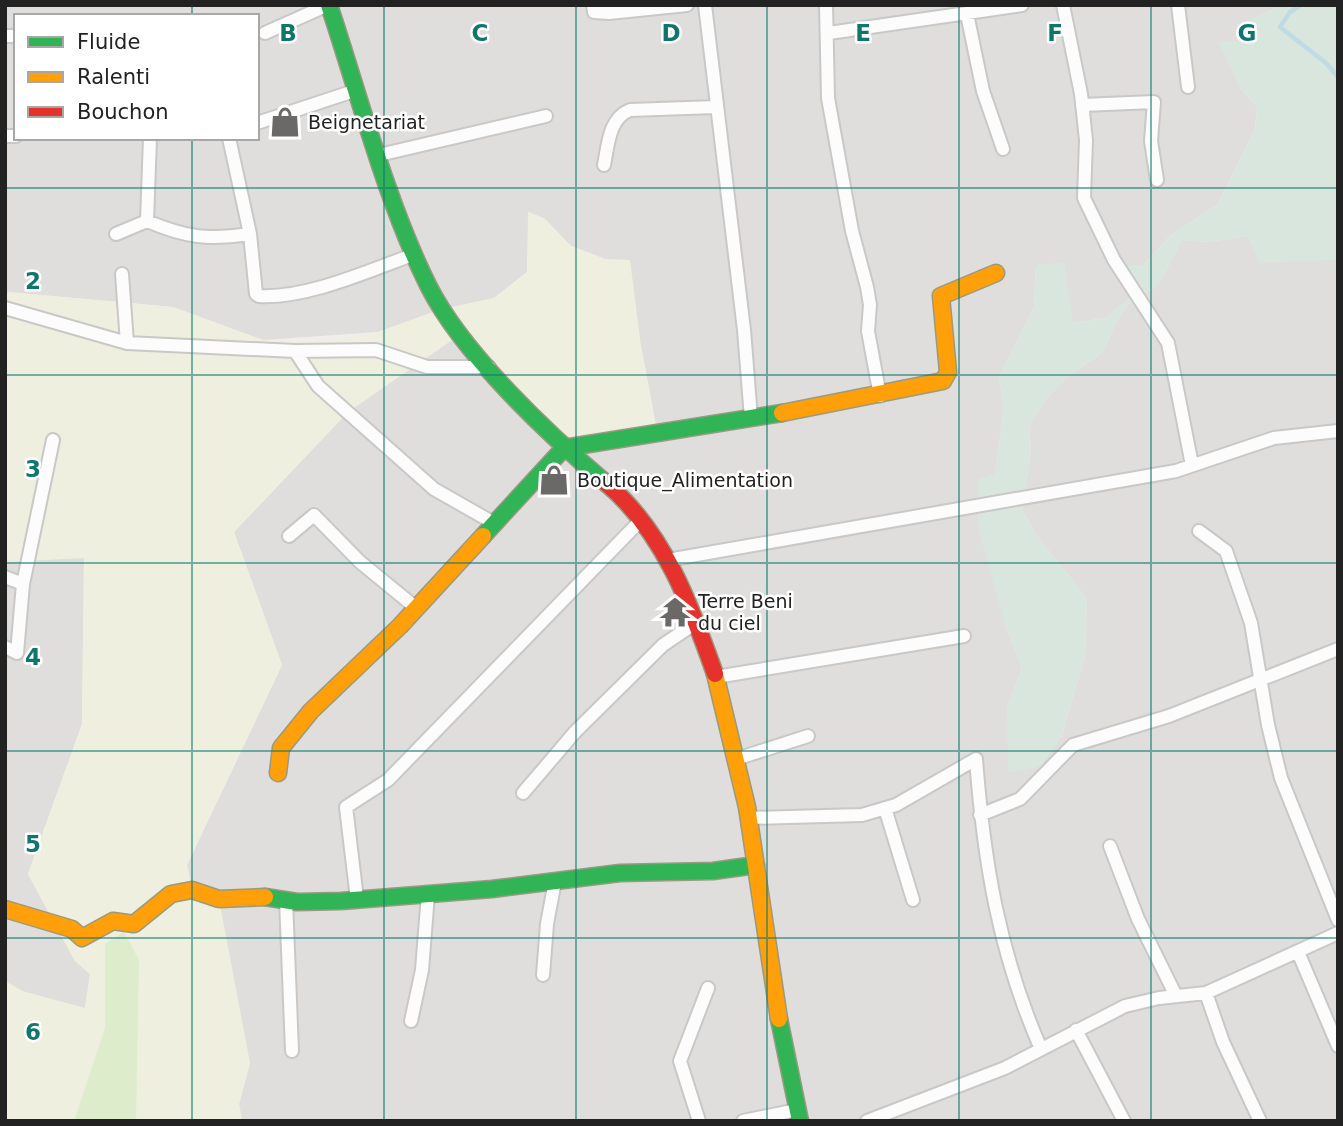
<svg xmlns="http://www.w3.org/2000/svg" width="1343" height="1126" viewBox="0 0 1343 1126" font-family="'DejaVu Sans',sans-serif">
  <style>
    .residential { fill: #dfdedc; fill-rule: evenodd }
    .farmland { fill: #efefdf }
    .grass { fill: #ddeccb }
    .wetland { fill: #d9e6de }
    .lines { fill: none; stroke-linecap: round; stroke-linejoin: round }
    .stream { stroke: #bfdbe3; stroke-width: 4.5 }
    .street-casing { stroke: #c9c8c7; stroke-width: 16 }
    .fast-casing { stroke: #999a82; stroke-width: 19 }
    .slow-casing { stroke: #999a82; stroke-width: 19 }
    .jam-casing { stroke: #999a82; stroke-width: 19 }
    .street { stroke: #fdfcfc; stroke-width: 12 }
    .fast { stroke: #30b455; stroke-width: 16 }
    .slow { stroke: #ff9f0a; stroke-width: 16 }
    .jam { stroke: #e5322d; stroke-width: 16 }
    .grid { fill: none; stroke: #0f766e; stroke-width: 2; stroke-opacity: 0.55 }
    .labels { text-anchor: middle; stroke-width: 5; stroke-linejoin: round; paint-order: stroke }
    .poi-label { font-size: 19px; fill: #222; stroke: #fff; text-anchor: start }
    .grid-label { font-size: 23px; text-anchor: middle; font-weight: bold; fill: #0f766e; stroke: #fff; stroke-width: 5; stroke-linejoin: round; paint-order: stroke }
  </style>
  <rect width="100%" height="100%" fill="#f0eeeb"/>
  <path class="residential" d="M5,5H1282L1250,20L1240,88L1257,107L1255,129L1218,204L1170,236L1143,265L1132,297L1105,318L1072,323L1064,263L1036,266L1034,307L999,377L1004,407L995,474L1005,624L1022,668L1007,708L1061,738L1085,656L1087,599L1035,533L1022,510L1031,450L1029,426L1045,400L1066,378L1103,352L1115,324L1127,305L1158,285L1182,240L1209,242L1248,236L1338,260V1121H242L239,1104L250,1063L192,890L187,865L282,665L234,532L348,412L459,335L657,431L641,346L605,259L571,246L545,219L529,212L527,272L494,298L439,310L378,332L263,340L173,307L8,292L5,302ZM16,16H257V138H16Z
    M84,557L82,724L28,874L75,961L90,974L85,1009L22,991L5,981V562Z"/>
  <path class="farmland" d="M528,212L545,219L571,246L605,259L630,260L641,346L657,431L564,448L459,335L348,412L234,532L282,665L187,865L192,890L219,899L250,1063L239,1104L242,1121H136L139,960L105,944V1028L74,1121H5V981L22,991L85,1008L90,974L75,961L28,874L82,724L84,558L5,562V302L8,292L173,307L263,340L322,342L378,332L439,310L494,298L527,272Z"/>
  <path class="grass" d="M124,932L139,960L136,1121H74L105,1028V944Z"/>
  <path class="wetland" d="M1282,5H1338V260L1259,263L1248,236L1209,242L1182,240L1158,285L1127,305L1115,324L1103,352L1066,378L1045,400L1029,426L1031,450L1022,510L1035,533L1087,599L1085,656L1061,738L1040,767L1008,772L1007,708L1022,668L1005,624L978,527V480L995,474L1004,407L999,377L1034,307L1036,266L1064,262L1073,323L1105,318L1132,297L1122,266L1143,265L1170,236L1218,204L1255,129L1257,107L1240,88L1218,42L1248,40L1250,20Z"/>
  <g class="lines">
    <path class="stream" d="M1301,5L1290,12L1280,27L1326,63L1338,77"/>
    <g class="street-casing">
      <path id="street" d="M593,5L594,12L609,13L687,5
        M705,5L744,330L751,418
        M826,5L828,98L852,231L867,287L870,305L868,331L880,396
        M1063,5L1081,94L1086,140L1084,198L1114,260L1168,343L1192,465
        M1178,5L1188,87
        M967,14L983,91L1003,149
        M265,33L328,5
        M829,33L1022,5
        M5,36H13
        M1082,105L1154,102L1151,141L1157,180
        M257,123L357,90
        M5,136H16
        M229,138L250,234L256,294L259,296C307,299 370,270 415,254
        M379,155L546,116
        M604,165C608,145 609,118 630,110L716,107
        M147,221L150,138
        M116,234L147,221C187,238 208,240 250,234
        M122,274L127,343
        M5,308L127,343L295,351L376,350L427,367H489
        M295,351L318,386L434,489L492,522
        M1199,531L1226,551L1251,623L1268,725L1281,778L1338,920
        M289,536L314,515L360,562L415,607
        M668,560L1176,471L1274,438L1338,431
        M5,577L23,584L17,653L5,647
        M23,584L53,440
        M716,677L964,636
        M736,759L808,736
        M523,793L575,732L663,645L697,622
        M885,808L913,900
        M980,815L1020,799L1073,745L1169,716L1338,649
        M748,818L862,815L896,805L976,759C984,863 999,953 1041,1049
        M1110,846L1138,919L1176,996
        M357,899L346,807L388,780L641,520
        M286,900L292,1051
        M1298,952L1338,1046
        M543,975L547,924L555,881
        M1206,993L1223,1042L1260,1121
        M411,1021L422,970L428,894
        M1076,1030L1124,1121
        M699,1121L680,1061L708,988
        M743,1121L797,1110
        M867,1121L1005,1068L1125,1006L1159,998L1206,993L1338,933"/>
    </g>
    <g class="fast-casing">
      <path id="fast" d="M329,5C359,95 387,204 429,287C463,354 549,435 607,484
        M483,536L564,448L782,413
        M265,897L297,902L341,901L492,889L620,873L713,871L756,865
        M779,1019L800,1121"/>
    </g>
    <g class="slow-casing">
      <path id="slow" d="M782,413L943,381L948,372L941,296L996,273
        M715,674L747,807L779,1019
        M278,773L281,748L311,711L400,626L483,536
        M5,909L72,929L82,938L113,921L134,924L171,894L192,890L219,899L265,897"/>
    </g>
    <g class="jam-casing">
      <path id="jam" d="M607,484C664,532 691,606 715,674"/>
    </g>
    <use href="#street" class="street"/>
    <use href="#fast" class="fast"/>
    <use href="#slow" class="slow"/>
    <use href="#jam" class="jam"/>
  </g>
  <path class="grid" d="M192,5V16M384,5V1121M576,5V1121M767,5V1121M959,5V1121M1151,5V1121M192,138V1121M5,188H1338M5,375H1338M5,563H1338M5,751H1338M5,938H1338"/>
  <defs>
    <g id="shop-bare" transform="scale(2.415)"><path d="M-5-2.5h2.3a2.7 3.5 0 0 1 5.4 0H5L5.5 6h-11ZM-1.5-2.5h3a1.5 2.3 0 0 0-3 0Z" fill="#6a6968" stroke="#fff" stroke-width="2.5" paint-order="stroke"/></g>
    <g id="temple-bare" transform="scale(2.415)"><path d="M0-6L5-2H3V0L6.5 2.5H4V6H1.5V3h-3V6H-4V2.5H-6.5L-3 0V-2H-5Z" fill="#6a6968" stroke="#fff" stroke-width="2.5" paint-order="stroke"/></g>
  </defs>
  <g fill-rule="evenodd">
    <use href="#shop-bare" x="285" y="122"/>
    <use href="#shop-bare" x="554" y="480"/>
    <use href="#temple-bare" x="675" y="612"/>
  </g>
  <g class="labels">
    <g class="poi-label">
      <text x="308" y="129">Beignetariat</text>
      <text x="577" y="487">Boutique_Alimentation</text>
      <text x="698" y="608">Terre Beni<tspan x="698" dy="22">du ciel</tspan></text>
    </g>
  </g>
  <g class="grid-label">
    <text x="288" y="41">B</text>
    <text x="480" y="41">C</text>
    <text x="671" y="41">D</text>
    <text x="863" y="41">E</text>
    <text x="1055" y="41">F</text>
    <text x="1247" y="41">G</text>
    <text x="33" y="289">2</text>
    <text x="33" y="477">3</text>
    <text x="33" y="665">4</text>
    <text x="33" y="852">5</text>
    <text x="33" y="1040">6</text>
  </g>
  <rect width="1343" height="1126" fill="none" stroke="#222222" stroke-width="14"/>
  <rect x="14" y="14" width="245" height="126" fill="#ffffff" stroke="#a7a7a7" stroke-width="2"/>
  <rect x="28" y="37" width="35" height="10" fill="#30b455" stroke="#a7a7a7" stroke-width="2"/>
  <text x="77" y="49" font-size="21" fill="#222222">Fluide</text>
  <rect x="28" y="72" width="35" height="10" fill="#ff9f0a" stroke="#a7a7a7" stroke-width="2"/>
  <text x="77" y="84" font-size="21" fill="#222222">Ralenti</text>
  <rect x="28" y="107" width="35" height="10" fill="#e5322d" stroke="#a7a7a7" stroke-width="2"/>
  <text x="77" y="119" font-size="21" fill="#222222">Bouchon</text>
</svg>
